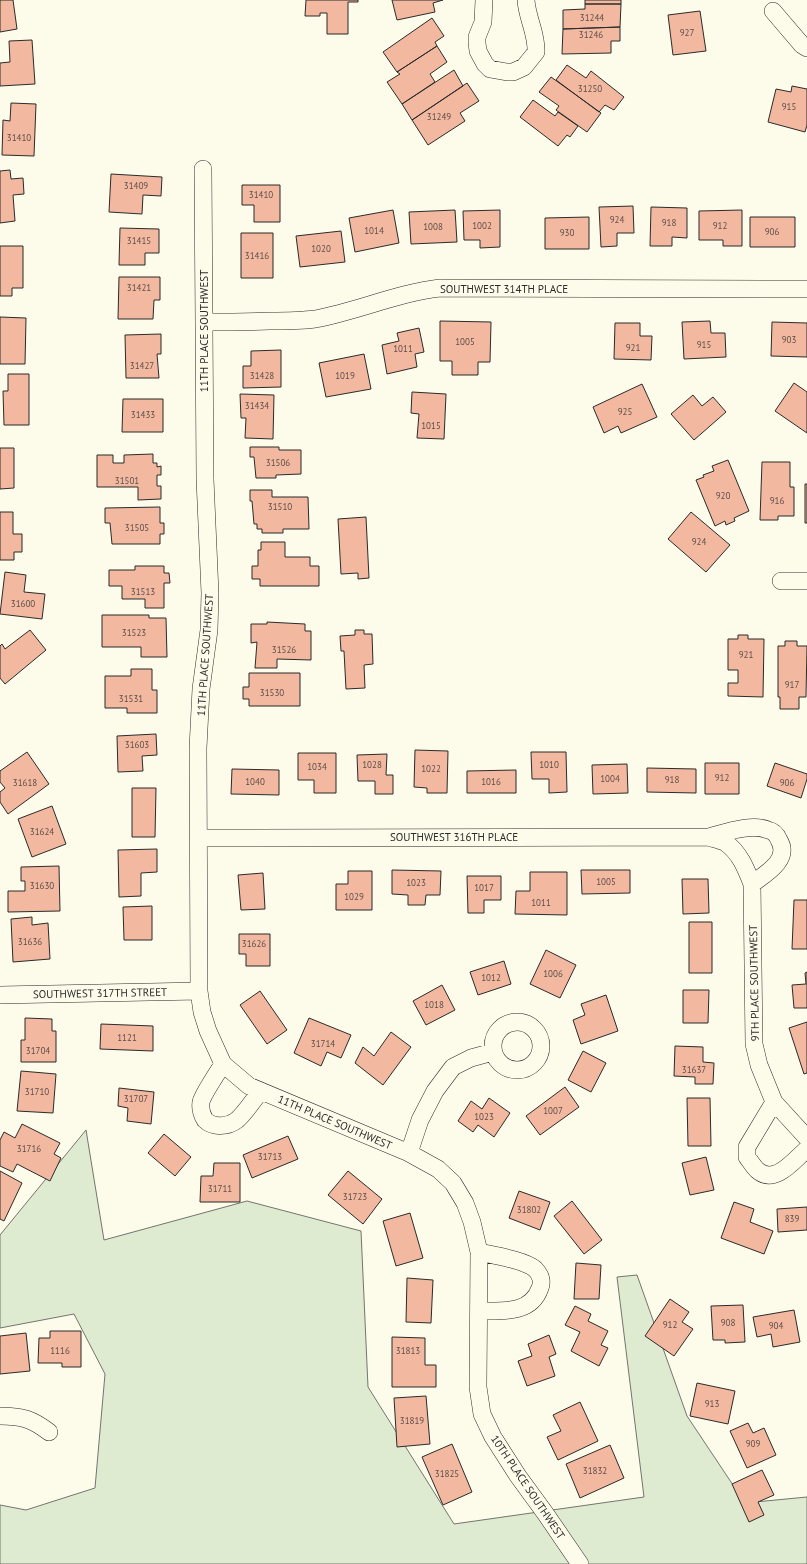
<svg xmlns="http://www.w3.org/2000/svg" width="807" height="1564" viewBox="0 0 807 1564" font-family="'PT Sans',sans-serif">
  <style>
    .green { fill: #deebd1; stroke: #74746e }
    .building { fill: #f2b8a0; stroke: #2b2b2b }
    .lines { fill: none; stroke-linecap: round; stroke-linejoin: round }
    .minor-casing { stroke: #2b2b2b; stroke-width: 18 }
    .minor { stroke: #fdfbea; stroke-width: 17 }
    .labels { text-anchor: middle; stroke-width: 3; stroke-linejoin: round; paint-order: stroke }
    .number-label { font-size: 9px; fill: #5d4e48 }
    .street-label { font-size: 11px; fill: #2b2b2b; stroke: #fdfbea }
  </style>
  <rect width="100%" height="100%" fill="#fdfbea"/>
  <path class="green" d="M86,1130L104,1240L247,1201L361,1231L368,1387L454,1524L644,1497L617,1277L637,1275L687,1416L745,1503L807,1497V1564H0V1505L26,1510L95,1488L105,1374L74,1314L0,1328V1235Z"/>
  <path class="building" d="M0,0H13L17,29L0,32Z
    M306,0H358V2H348V34H327V13H320V16H305Z
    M392,0H443L433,3L435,12L397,20Z
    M585,0H621V4H585Z
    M585,4H621L620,27L563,29V10L585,9Z
    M700,11L706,51L673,55L668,15Z
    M432,18L444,36L435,42L437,46L397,72L383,52Z
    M620,27V41H611V53L562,54L563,29Z
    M32,40L35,84L0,86V63L10,62L9,41Z
    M437,46L447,62L430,74L435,82L402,104L387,82L400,74L397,72Z
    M567,65L586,78L591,71L624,97L614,110L605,105L599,112L556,80Z
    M454,70L463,86L412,120L402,104Z
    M551,77L601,113L587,132L556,110L559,106L539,92Z
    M467,83L479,101L460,113L465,121L428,145L412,120Z
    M792,86L807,89V125L805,132L768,122L776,89L791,92Z
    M533,100L555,116L558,112L578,126L570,137L567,135L558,146L520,117Z
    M11,103L36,104L34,156L2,155L3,120L10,121Z
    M10,170L11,179L23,178L24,194L13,195L15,221L0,223V171Z
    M111,174L162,177L161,196L143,195L142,214L109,212Z
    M242,185H280V222H254V205H242Z
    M633,206L634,233H617V246L601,247L599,207Z
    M651,207L687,208V238L672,237V246H650Z
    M393,210L399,243L355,252L349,218Z
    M455,210L457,242L411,244L409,212Z
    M500,210V247L480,248V240H464L463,211Z
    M742,210V246H723V240H699V211Z
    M589,217V249H545V218Z
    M750,217H795V247H750Z
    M120,228L159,229V253H145V265H119Z
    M341,231L345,262L300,267L296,236Z
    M241,233H273V278H241Z
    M0,246H23V288H12V296H0Z
    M119,277H160V300H154L153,319H118Z
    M0,317L26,318L25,364H0Z
    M440,321L491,322L490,362H478V375H452V361H440Z
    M710,321L711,333H725L726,357L684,359L682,322Z
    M772,322L807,323V357L771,356Z
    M615,323H640V336H652L651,360L614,359Z
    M419,328L424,352L415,354L417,367L387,374L382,345L399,341L397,333Z
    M161,334V354H157L159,378H126L125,335Z
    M281,350V387L243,388V366H251V351Z
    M364,354L371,389L326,397L319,363Z
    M8,374H29V425H4L3,391H8Z
    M794,383L807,392V433L775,411Z
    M642,384L657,417L621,433L618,426L604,433L593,407Z
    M412,392L446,394L444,439L417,438L419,414L411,413Z
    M240,394L274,395L273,439L245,438L246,418H241Z
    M693,395L702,406L713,397L726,412L694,440L671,414Z
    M123,399H163V432H122Z
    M250,447H279V450H301V474L276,475V478H256L254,457H250Z
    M0,448H14V488L0,489Z
    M153,454V463H157V467L161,466V475H157V486H161V499L138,500V487H97V455H113V463H124V455Z
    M728,460L749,511L734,518L735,521L726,525L725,521L715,526L696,480L704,477L703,475L714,471L712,466Z
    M762,462H790V487H794V516H778V520H760Z
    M805,484H807V523H805Z
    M250,490H272V497H308L309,529H283V533H262V529H257V524H254L252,501H250Z
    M160,507V523H164V534H160V544H112L110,523H105V508Z
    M0,512H13V534H22V552H14V560H0Z
    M691,512L730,545L706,572L668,539Z
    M366,517L369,578L358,579V573L341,574L338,519Z
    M261,542H285V557H310V566H319V586H260V579H252V566H258V550H261Z
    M135,566H164V573H169L170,583H164V608H145V599H122V586H109V570H135Z
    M5,572L26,575L24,592L45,594L42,619L0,614Z
    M102,615H149V618H166L167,657H141V647H102Z
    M267,622L305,624V631H311V660L277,659V668H255L257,642L251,643V624H267Z
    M30,630L46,650L5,684L0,678V646L2,644L5,649Z
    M355,630H364V634H372L373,664L364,665L365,688L346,689L344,651H341L340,636L355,635Z
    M738,635H748V639H764L763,697L728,696V683H738V670H728V639H738Z
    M785,641H797V646H807L806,697H799V709H780V697H778V646H785Z
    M131,669H152V690H157V713H127V708H105V676H131Z
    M249,673H300V706H249V699H243V687H249Z
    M156,734L157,755L142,756L143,771L118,772L117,736Z
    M415,750L448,751L447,793H427V788L414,787Z
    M27,752L49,784L8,814L0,802V792L5,788L0,782V771Z
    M531,752H566L567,792L549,793V779H532Z
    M298,753H336V793H314V780H298Z
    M387,754L386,775H393V794H375V781H358L357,755Z
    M705,763H739V794H705Z
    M775,763L807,774V779L801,798L767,786Z
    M627,764L628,793L593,794L592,765Z
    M647,768L696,769V793L647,792Z
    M232,769L279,770V795L231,794Z
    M516,770V793H467V771Z
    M132,788H156L155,837H132Z
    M52,806L66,844L32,857L18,819Z
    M157,849V872L141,873V896L119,897L118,850Z
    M59,866L60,911L8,912V891H25V881H21V867Z
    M392,870L441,871L440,895H426L425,905H408V895L392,894Z
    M581,870H630V893L582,894Z
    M348,871H372V910H336V884H348Z
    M530,872H567V915L515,914L516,891H530Z
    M263,873L265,909L241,910L238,875Z
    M467,876H501V900H484V913H468Z
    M682,879H708L709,913L683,914Z
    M794,900H807V949H792Z
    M152,906V940H124L123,907Z
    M32,917V925L48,923L50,959L13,962L11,919Z
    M689,922H712V973H689Z
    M239,934H270V966H246V954H239Z
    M546,950L576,965L560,998L530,984Z
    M504,961L511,984L478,995L470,972Z
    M807,972V1008H794L792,985L806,984L805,973Z
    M442,985L455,1010L426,1025L413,1001Z
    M683,990H709L708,1023H683Z
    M260,991L287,1030L267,1044L240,1005Z
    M606,995L618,1031L581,1044L573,1020L585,1015L581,1004Z
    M25,1018L52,1019V1031H56V1062H21V1040H25Z
    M309,1018L351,1035L341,1058L327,1052L321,1066L294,1053Z
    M807,1022V1073L804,1074L789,1028Z
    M101,1024L153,1026V1051L100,1049Z
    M391,1032L411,1047L383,1085L355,1063L363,1047L374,1056Z
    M675,1046L703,1047V1062L714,1063L713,1084H695V1077L674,1076Z
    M583,1051L606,1063L591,1092L568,1080Z
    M21,1071L56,1074L53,1113L17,1111Z
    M565,1087L579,1107L540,1135L526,1116Z
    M119,1088L154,1092L151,1124L127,1121L128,1108L118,1106Z
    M489,1098L510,1113L494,1137L478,1125L473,1132L458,1121L471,1101L482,1109Z
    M687,1098H710L711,1146H688Z
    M22,1124L60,1143L54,1154L61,1158L50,1181L17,1164L13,1172L0,1166V1140L4,1132L15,1138Z
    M164,1134L191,1157L175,1176L148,1153Z
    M288,1136L298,1159L252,1178L243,1155Z
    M706,1157L714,1190L690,1195L682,1163Z
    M214,1163H240V1202H200L201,1176H213Z
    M0,1171L22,1183L4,1221L0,1219Z
    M348,1171L382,1199L363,1224L328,1195Z
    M519,1191L550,1202L540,1230L509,1218Z
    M572,1201L602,1240L584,1254L554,1216Z
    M734,1202L754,1209L750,1222L773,1231L764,1254L721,1238Z
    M807,1207V1230L778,1232L777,1209Z
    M410,1213L423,1258L396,1266L383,1221Z
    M576,1263L601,1265L599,1299H574Z
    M407,1278L433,1280L431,1323L406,1322Z
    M670,1299L689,1312L682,1322L693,1329L674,1356L645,1336Z
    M743,1305L745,1342L725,1343V1340H713L711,1306Z
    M575,1306L591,1314L588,1321L608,1331L601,1345L608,1348L599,1366L571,1351L580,1332L565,1325Z
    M794,1310L800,1342L773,1347L771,1334L757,1337L753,1317Z
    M50,1331H81V1367H62V1363H38L39,1338H50Z
    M26,1333L30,1371L0,1374V1336Z
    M549,1335L556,1354L549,1357L555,1376L527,1386L518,1361L532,1356L528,1344Z
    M392,1337L425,1338V1365H436V1387H392Z
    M697,1383L735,1391L728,1424L690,1416Z
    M426,1396L430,1444L397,1447L394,1398Z
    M580,1402L598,1441L558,1460L547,1437L561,1431L553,1415Z
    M748,1423L753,1433L764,1428L776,1455L747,1468L730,1431Z
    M452,1444L472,1492L443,1505L422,1457Z
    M610,1445L624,1478L580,1498L566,1464Z
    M762,1470L774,1495L758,1502L764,1515L749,1522L732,1484Z"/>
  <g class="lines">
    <g class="minor-casing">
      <path id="minor" d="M484,0L483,22L477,37V43L478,51L485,64L490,69L507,72H513L524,67L536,52C537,34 527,18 526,0
        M773,11L802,45L807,48
        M203,169L205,479L210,593L209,630L201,689L198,748L199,991L202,1012L208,1031L223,1064L249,1086L409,1153L438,1169L453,1183L465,1203L472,1222L479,1252L478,1387L482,1414L493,1437L518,1476L545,1513L580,1564
        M205,322C226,322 248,322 269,321C284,321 300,321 315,319C358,311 397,293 440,288L807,289
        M781,581H807
        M708,837C713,839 721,840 726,843C740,853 746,869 752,884L754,1044L759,1065L774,1102L807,1138
        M200,838L708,837C724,833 752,823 768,830C773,831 777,835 779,840C791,860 765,874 752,884
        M0,995L199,991
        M493 1046a24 24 0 1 1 48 0a24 24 0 1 1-48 0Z
        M223,1064C218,1072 203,1094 201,1102C200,1108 202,1115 205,1120C213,1128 228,1127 237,1120C246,1112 253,1100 261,1091
        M774,1102L747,1147V1157C750,1161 753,1166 757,1170C775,1186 794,1160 807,1149
        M409,1153L420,1120L435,1091L453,1067L471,1058L493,1052
        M479,1252C492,1255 525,1260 535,1269C540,1274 543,1281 540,1288C531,1314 503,1311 479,1311
        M0,1416C22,1416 32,1419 49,1432"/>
    </g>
    <use href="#minor" class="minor"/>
  </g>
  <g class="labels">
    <g class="number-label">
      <text x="592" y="21">31244</text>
      <text x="687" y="36">927</text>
      <text x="591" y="38">31246</text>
      <text x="590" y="92">31250</text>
      <text x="789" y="110">915</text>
      <text x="439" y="120">31249</text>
      <text x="19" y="141">31410</text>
      <text x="136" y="189">31409</text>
      <text x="261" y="198">31410</text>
      <text x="617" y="223">924</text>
      <text x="669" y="226">918</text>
      <text x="482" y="229">1002</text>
      <text x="720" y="229">912</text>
      <text x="433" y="230">1008</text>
      <text x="374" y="234">1014</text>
      <text x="772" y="235">906</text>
      <text x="567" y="236">930</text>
      <text x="139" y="244">31415</text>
      <text x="321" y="252">1020</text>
      <text x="257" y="259">31416</text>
      <text x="139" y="291">31421</text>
      <text x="789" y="343">903</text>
      <text x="465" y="345">1005</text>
      <text x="704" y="348">915</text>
      <text x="633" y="351">921</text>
      <text x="403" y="352">1011</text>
      <text x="142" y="369">31427</text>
      <text x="262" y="379">31428</text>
      <text x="345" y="379">1019</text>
      <text x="257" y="409">31434</text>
      <text x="625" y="415">925</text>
      <text x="143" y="418">31433</text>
      <text x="431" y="429">1015</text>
      <text x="278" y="466">31506</text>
      <text x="127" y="484">31501</text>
      <text x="723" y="499">920</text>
      <text x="777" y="504">916</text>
      <text x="280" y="510">31510</text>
      <text x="137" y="531">31505</text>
      <text x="699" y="545">924</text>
      <text x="143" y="595">31513</text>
      <text x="23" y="607">31600</text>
      <text x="134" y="636">31523</text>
      <text x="284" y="653">31526</text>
      <text x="746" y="658">921</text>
      <text x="792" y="688">917</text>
      <text x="272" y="696">31530</text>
      <text x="131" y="702">31531</text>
      <text x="137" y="748">31603</text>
      <text x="372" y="768">1028</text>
      <text x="549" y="768">1010</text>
      <text x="317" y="770">1034</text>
      <text x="431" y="772">1022</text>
      <text x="722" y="781">912</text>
      <text x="610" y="782">1004</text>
      <text x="672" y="783">918</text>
      <text x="255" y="785">1040</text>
      <text x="491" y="785">1016</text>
      <text x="25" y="786">31618</text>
      <text x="787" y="786">906</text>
      <text x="42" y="835">31624</text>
      <text x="606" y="885">1005</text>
      <text x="416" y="886">1023</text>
      <text x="42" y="889">31630</text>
      <text x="484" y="891">1017</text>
      <text x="354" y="900">1029</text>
      <text x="541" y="906">1011</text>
      <text x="30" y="945">31636</text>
      <text x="254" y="947">31626</text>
      <text x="553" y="977">1006</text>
      <text x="491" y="981">1012</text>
      <text x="434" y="1008">1018</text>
      <text x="127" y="1041">1121</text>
      <text x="323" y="1047">31714</text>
      <text x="38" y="1054">31704</text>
      <text x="694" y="1073">31637</text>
      <text x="37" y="1095">31710</text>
      <text x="136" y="1102">31707</text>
      <text x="553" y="1114">1007</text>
      <text x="484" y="1120">1023</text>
      <text x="29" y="1152">31716</text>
      <text x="270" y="1160">31713</text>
      <text x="220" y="1192">31711</text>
      <text x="355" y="1200">31723</text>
      <text x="529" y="1213">31802</text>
      <text x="792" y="1222">839</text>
      <text x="728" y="1326">908</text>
      <text x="670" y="1328">912</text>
      <text x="776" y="1329">904</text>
      <text x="60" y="1354">1116</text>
      <text x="408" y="1354">31813</text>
      <text x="712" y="1407">913</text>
      <text x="412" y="1424">31819</text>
      <text x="753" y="1447">909</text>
      <text x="595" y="1474">31832</text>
      <text x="447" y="1477">31825</text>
    </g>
    <g class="street-label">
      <text x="504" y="293">SOUTHWEST 314TH PLACE</text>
      <text transform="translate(204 331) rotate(-90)" y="4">11TH PLACE SOUTHWEST</text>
      <text transform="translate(205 655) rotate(-86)" y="4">11TH PLACE SOUTHWEST</text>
      <text x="454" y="841">SOUTHWEST 316TH PLACE</text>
      <text transform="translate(754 983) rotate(-91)" y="4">9TH PLACE SOUTHWEST</text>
      <text transform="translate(100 993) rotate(-1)" y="4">SOUTHWEST 317TH STREET</text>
      <text transform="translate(335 1122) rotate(23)" y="4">11TH PLACE SOUTHWEST</text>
      <text transform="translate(528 1487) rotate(56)" y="4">10TH PLACE SOUTHWEST</text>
    </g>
  </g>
</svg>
